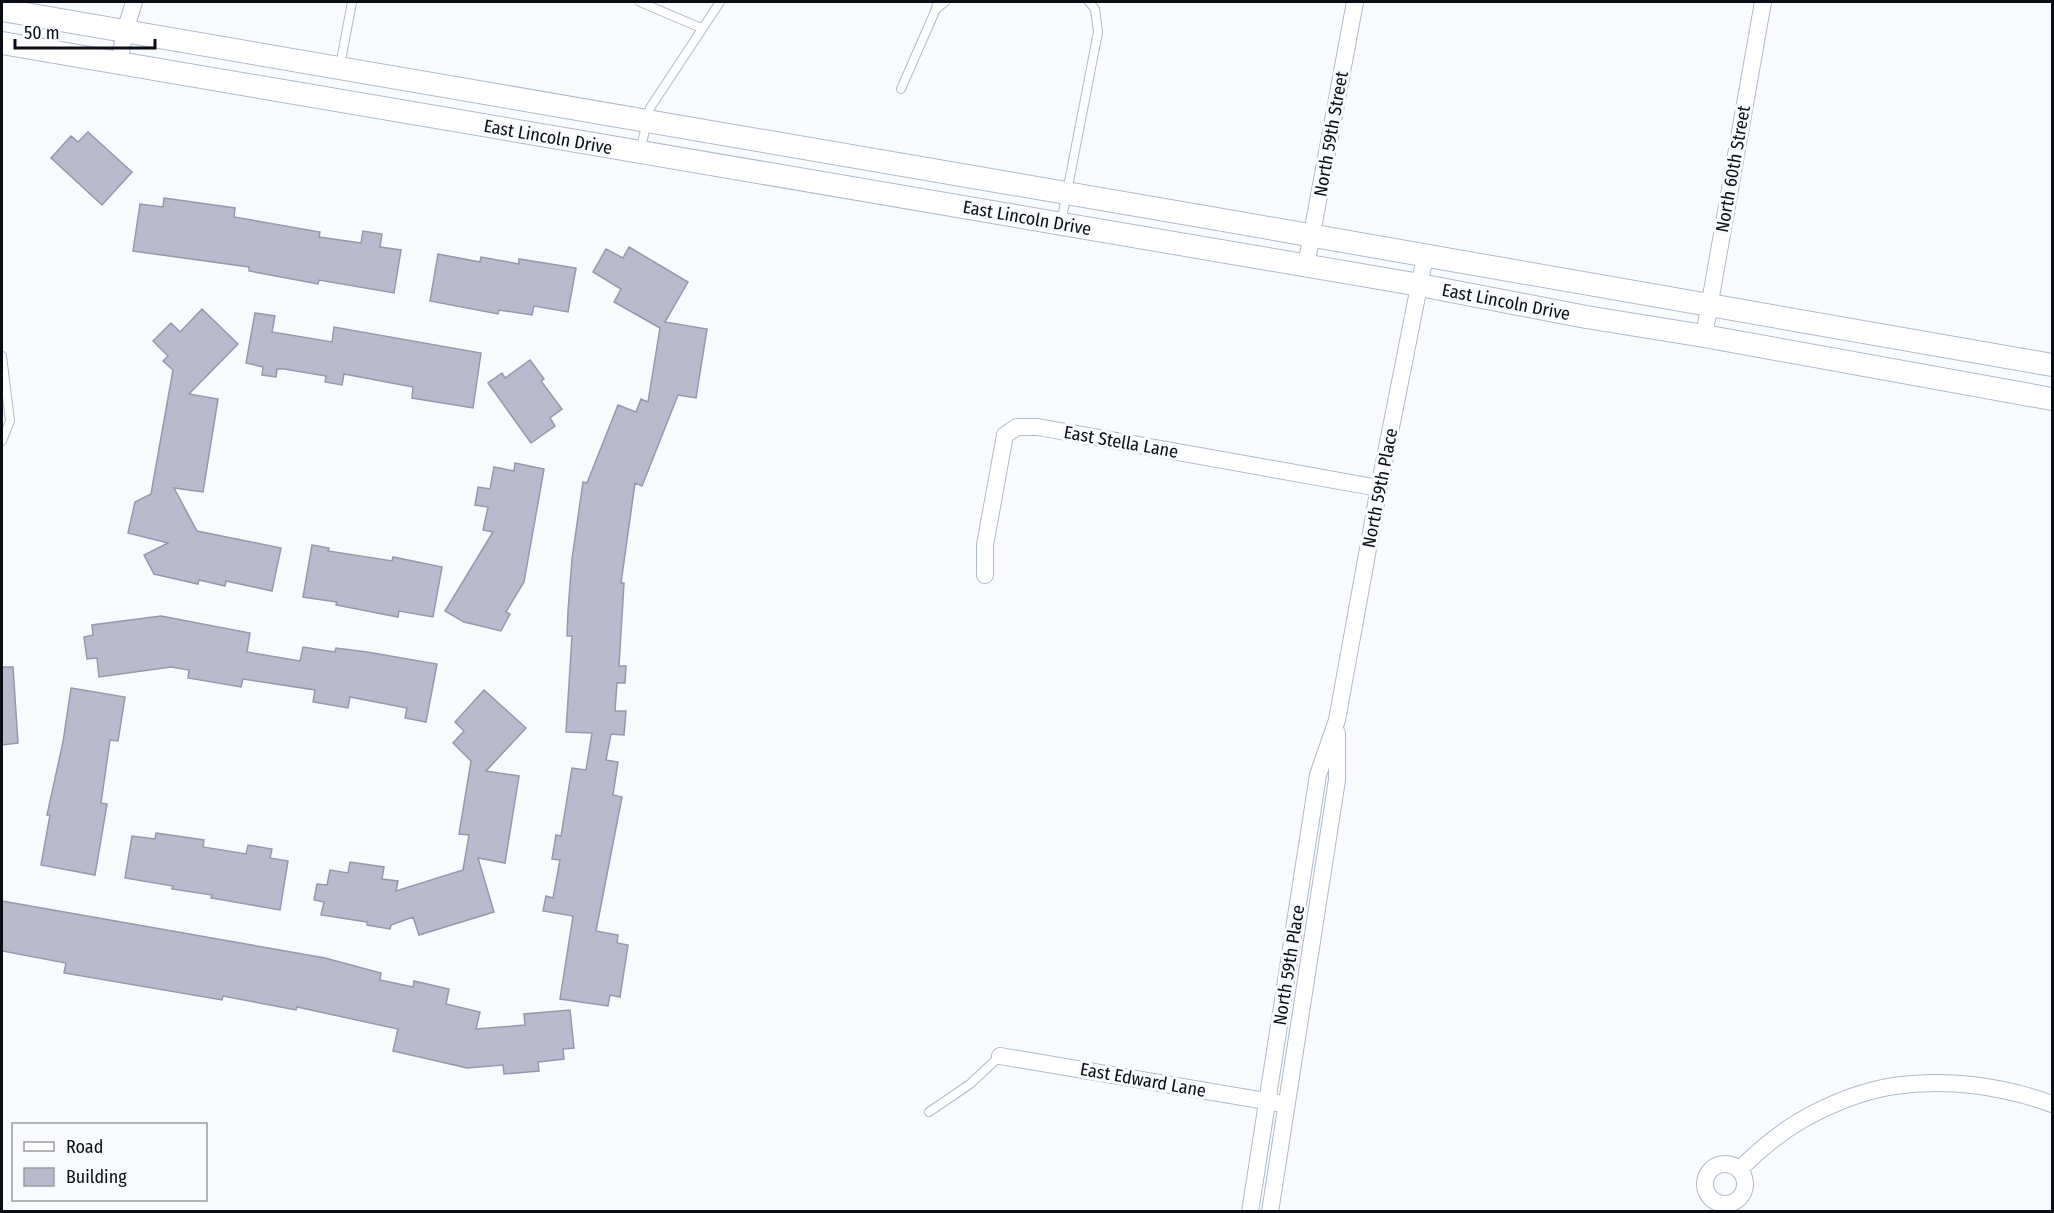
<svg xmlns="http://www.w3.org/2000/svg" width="2054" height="1213" viewBox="0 0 2054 1213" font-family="'Fira Sans Condensed',sans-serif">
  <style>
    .building { fill: #b9bace; stroke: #9798ab; stroke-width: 1.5 }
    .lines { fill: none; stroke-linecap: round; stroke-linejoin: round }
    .lane-casing { stroke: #aebbcd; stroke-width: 10 }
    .street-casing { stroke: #aebbcd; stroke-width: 18 }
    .secondary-casing { stroke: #aebbcd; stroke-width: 24 }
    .lane { stroke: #fff; stroke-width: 8 }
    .street { stroke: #fff; stroke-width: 16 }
    .secondary { stroke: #fff; stroke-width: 22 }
    .labels { text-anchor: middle; stroke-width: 6; stroke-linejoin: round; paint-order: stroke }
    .street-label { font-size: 18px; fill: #0a0e14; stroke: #f8fafe }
  </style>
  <rect width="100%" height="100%" fill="#f8fafe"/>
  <path class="building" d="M88,132L132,172L102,205L51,158L71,136L78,142Z
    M164,198L235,208L234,217L320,232L319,237L361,243L363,231L382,234L380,247L401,250L394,293L319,280L318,284L249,271V267L133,251L140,204L163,207Z
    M629,247L688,282L665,322L707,329L696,398L678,395L642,486L635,483L621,583H624L619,666H626L625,683H617L615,711H626L624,735L611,734L606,760L618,762L613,795L622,797L596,931L618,935L617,943L628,945L620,997L610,995L608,1006L560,999L573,916L543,911L546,896L553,898L560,860L552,859L556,835L561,836L572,768L586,770L592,733L566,732L572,636H567L568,611L572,559L583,482L587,483L618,405L636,412L641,399L648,402L660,328L614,302L621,289L593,272L606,249L623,258Z
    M438,254L480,262L481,257L519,264V259L576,268L568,312L534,306L532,315L499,310L498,314L430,301Z
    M202,309L238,344L189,394L218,399L203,492L174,488L197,531L281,548L272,591L226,581L225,586L199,580L198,584L154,574L144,555L168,543L128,533L135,502L151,494L173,370L163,361L168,356L153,341L171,323L180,332Z
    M255,313L275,316L272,332L332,342L334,327L481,353L473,408L412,398L413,387L344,374L342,385L325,382L326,376L284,369H277L276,377L262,375L263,367L246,363Z
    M530,360L544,379L541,381L562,409L550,418L555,426L531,443L488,383L502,373L505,378Z
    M515,463L544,469L524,582L506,612L510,614L501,631L464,622L445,611L493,532L483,530L488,507L475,505L478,487L490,489L494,467L514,471Z
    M312,545L329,548L328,551L392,561L393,557L442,567L433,617L399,611L398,617L336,605L337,602L303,597Z
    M161,616L250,633L247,652L300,661L303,647L335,652L336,648L367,652L437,664L426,722L405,718L407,708L350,697L348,708L313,702L315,690L243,679L241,687L188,678L189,670L171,667L99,677L97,658L87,659L84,637L93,635L92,625Z
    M2,667H13L18,743L2,745Z
    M71,688L125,697L118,741L110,740L101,803L107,804L95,875L41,865L50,815H47L63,742Z
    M484,690L526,728L486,771L519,776L505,863L478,858L494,912L419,935L413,917L391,925L390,929L367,925V922L321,915L324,902L314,900L317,884L327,885L330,870L348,873L350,862L384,867L382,879L398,881L396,891L463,870L469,835L459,834L471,761L453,743L464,731L455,722Z
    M156,833L204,840L203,847L246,854L248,845L272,849L270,858L288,861L280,910L211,898L212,895L172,889L173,886L125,878L132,836L155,839Z
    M2,901L325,958L381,973L380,980L413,987L414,981L449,989L446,1004L480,1012L476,1029L525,1025L524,1014L570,1010L574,1048L563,1049L564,1059L538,1062L539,1071L504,1074L503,1065L467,1068L393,1051L398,1029L297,1007L296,1010L223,996L222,1000L64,973L66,963L2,951Z"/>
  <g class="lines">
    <g class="lane-casing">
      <path id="lane" d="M640,2L701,28
        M937,2L936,9L945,2
        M340,66L352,2
        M901,89L936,9
        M640,152L650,108L720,2
        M1061,223L1098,32L1095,9L1089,2
        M2,356L10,421L2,441
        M929,1112L970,1084L1000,1056"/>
    </g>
    <g class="street-casing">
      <path id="street" d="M119,63L125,31L134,2
        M1306,266L1355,2
        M1704,336L1763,2
        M985,575V545L1005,435L1017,427H1038L1379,488
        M1000,1056L1277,1103
        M1705 1184a20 20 0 1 1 40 0a20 20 0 1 1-40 0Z
        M1739,1170C1757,1152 1778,1134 1800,1121C1828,1105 1862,1091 1894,1086C1946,1078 2003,1086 2052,1104
        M1250,1212L1318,775L1337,720L1379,488L1425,256
        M1270,1212L1337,780V733"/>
    </g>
    <g class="secondary-casing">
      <path id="secondary" d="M2,10L1217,219L2052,365
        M2,43L1420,285L1586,317L1704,336L2052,399"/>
    </g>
    <use href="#lane" class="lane"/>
    <use href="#street" class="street"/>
    <use href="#secondary" class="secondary"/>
  </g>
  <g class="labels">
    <g class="street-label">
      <text transform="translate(1331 134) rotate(-80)" y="6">North 59th Street</text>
      <text transform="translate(548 137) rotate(10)" y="6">East Lincoln Drive</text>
      <text transform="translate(1733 169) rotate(-80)" y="6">North 60th Street</text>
      <text transform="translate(1027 218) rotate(10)" y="6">East Lincoln Drive</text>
      <text transform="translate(1506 302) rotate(11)" y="6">East Lincoln Drive</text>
      <text transform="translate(1121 442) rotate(10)" y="6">East Stella Lane</text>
      <text transform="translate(1380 488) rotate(-79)" y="6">North 59th Place</text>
      <text transform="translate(1289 965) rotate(-81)" y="6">North 59th Place</text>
      <text transform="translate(1143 1080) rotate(10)" y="6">East Edward Lane</text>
    </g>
  </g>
  <rect width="2054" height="1213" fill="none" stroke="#0a0e14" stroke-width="6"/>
  <rect x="12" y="1123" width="195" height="78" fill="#f8fafe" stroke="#999ca0" stroke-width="1.5"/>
  <rect x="24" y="1142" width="30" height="9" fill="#ffffff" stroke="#999ca0" stroke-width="1.5"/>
  <text x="66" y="1153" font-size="18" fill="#0a0e14">Road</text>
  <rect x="24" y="1168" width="30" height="18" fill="#b9bace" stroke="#999ca0" stroke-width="1.5"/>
  <text x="66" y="1183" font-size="18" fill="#0a0e14">Building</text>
  <path d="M15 39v9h140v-9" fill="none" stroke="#0a0e14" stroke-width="3"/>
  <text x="24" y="39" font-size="18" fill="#0a0e14" stroke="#f8fafe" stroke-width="4.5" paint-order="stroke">50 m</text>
</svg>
